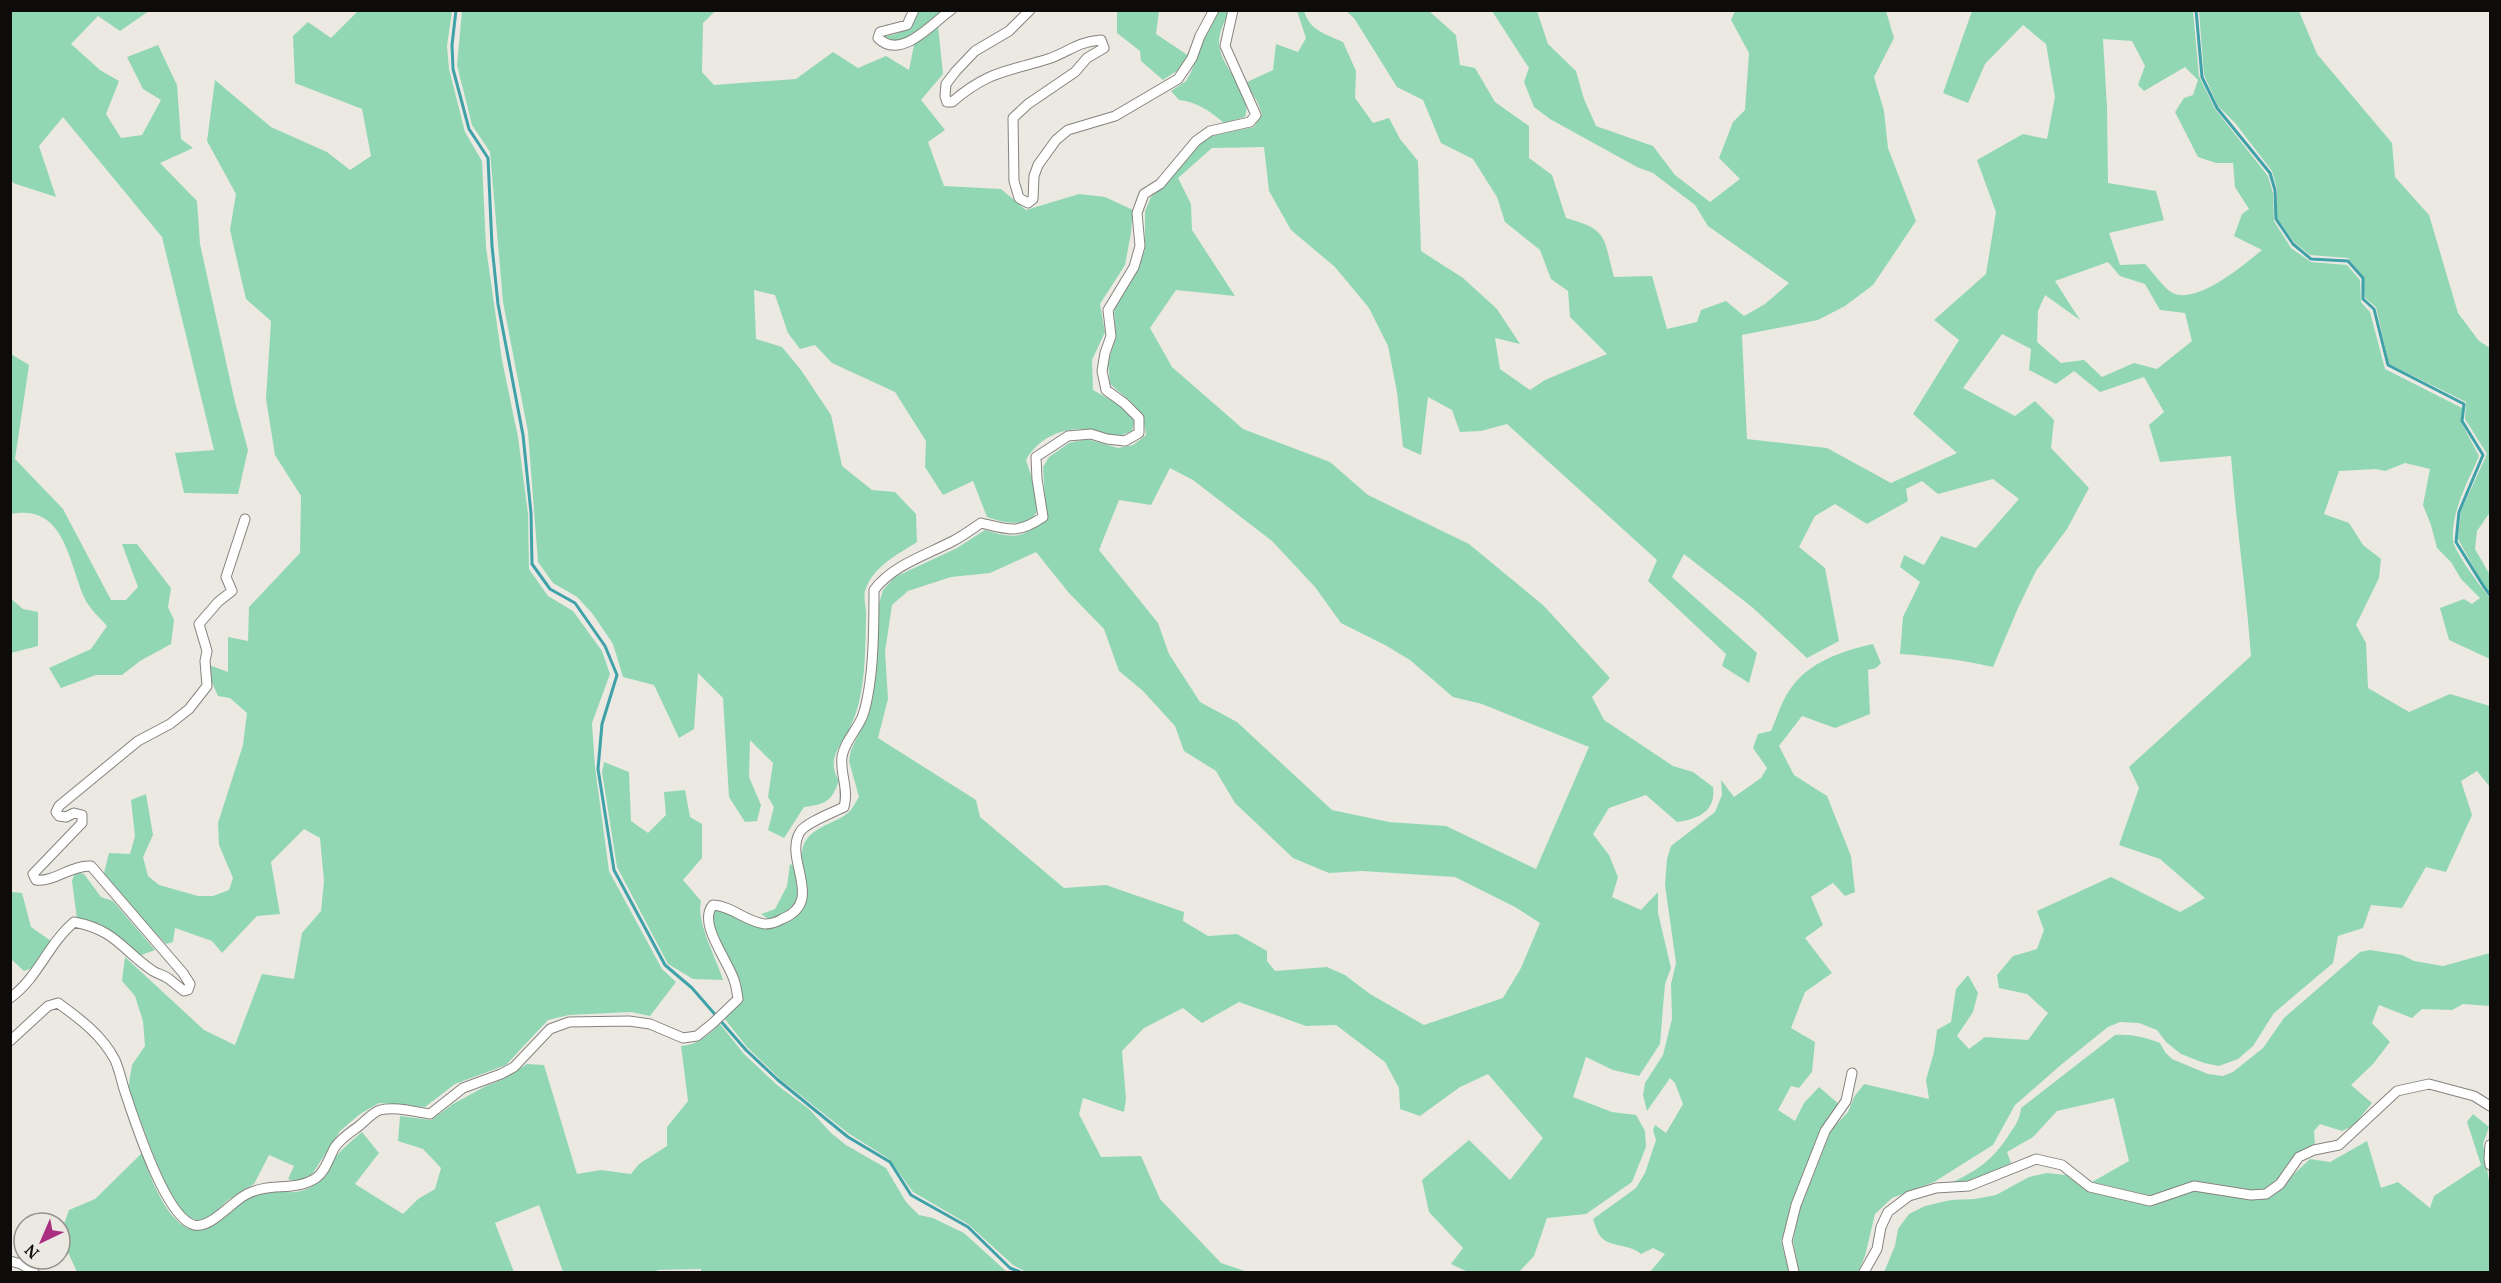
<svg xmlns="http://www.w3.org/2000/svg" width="2501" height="1283" viewBox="0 0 2501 1283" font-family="'PT Serif',serif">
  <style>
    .green { fill: #92d7b4; fill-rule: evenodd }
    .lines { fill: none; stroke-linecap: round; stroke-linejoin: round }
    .stream { stroke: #3fa2a8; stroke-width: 3 }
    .minor-casing { stroke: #86837d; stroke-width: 11 }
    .minor { stroke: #fff; stroke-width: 9 }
  </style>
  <rect width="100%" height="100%" fill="#ece9e3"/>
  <path class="green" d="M11,10L149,11L120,31L98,16L71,44L100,70L119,81L106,114L121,138L142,135L161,100L143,89L127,57L158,45L177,85L181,139L193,148L160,163L197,201L200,244L234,398L248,450L238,494L184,493L175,453L214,450L162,237L63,117L39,146L56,197L13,183L10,173Z
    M358,11H452L447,46L449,69L465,132L482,161L486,247L502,360L518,437L528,514L529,569L548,596L573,611L602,651L610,674L592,723L595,767L609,871L662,969L676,982L650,1016L631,1012L569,1015L548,1020L506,1065L455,1084L425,1107L379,1103L360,1114L340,1131L311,1176L299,1182L288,1179L294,1166L269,1155L254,1184L229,1199L210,1217L202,1222L185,1216L166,1188L128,1089L132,1065L145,1046L143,1021L135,996L122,981L125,957L204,1030L235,1045L262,974L294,979L302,933L321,911L324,881L320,838L304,829L271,862L280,914L257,916L222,953L212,941L175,928L173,942L166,944L132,909L104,873L109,853L130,854L135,836L131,800L146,794L153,835L143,857L148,876L159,885L198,896H213L229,890L233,878L219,845L218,823L243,745L247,713L230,698L218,696L210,678L209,665L228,672V637L248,641L249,607L300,553L301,496L275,455L266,399L271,321L246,299L230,230L236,194L207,141L215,80L271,127L327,152L350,170L371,156L362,109L295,83L293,36L308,22L331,38Z
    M462,11H715L703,23L702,72L714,85L796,79L833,52L858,68L886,56L909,70L914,45L938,26L943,74L921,100L945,130L928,142L944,186L1001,189L1026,210L1079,194L1105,197L1133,210L1131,233L1125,265L1100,304L1105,332L1092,360L1093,390L1123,407L1135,417L1132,431C1107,443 1104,430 1081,429C1058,429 1037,440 1026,460C1030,473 1037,489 1038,503C1038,531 1003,523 987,517L973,481L943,495L925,467L926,441L895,392L832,363L815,345L800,349L788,333L775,295L754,290L756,339L782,347L801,370L831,415L842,466L872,490L895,492L916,514L917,542C897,555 873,566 865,591C863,599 867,610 866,618C865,657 866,702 846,735C836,752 828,762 839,781C831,802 826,804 804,807L784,838L768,830L774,807L768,797L773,763L750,740L749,777L761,805L757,821L745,822L729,797L723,698L698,673L694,729L679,738L654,685L623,677L613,644L592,613L577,597L553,583L538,562L528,432L503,302L490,152L472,125L457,65Z
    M917,11H945C926,25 908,46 883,39V36C901,35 907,29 918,15Z
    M1117,11H1159L1156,34L1189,56L1181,68L1163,80L1141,61L1140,51L1117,33Z
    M1216,11H1229C1225,21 1219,31 1219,42C1219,69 1254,90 1245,117L1224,123C1210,111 1197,102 1179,100L1171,91L1186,81L1191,72Z
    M1297,11H1304C1310,31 1326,34 1343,42L1356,71L1355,98L1373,123L1389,118L1400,139L1418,161L1421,251L1463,278L1497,309L1520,344L1495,338L1500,369L1530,390L1545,380L1607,354L1570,317L1568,291L1551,279L1540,250L1505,222L1497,197L1473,159L1441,143L1423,100L1397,87L1354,18L1346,11H1429L1456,35L1460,65L1475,68L1495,102L1529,126V158L1552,175L1566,218C1609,230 1603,237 1614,277L1652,276L1667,329L1697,322L1701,310L1726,301L1744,316L1765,304L1789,283L1708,226L1695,205L1653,173L1637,167L1550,119L1534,107L1524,82L1529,68L1492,11H1537L1548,44L1576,71L1584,99L1596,126L1653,146L1675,175L1710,202L1740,179L1719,158L1733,122L1745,110L1749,53L1731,20L1735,11H1886L1894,38L1874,77L1884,111L1888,148L1916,221L1873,285L1845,306L1818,320L1742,335L1747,439L1827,448L1891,483L1957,453L1913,414L1959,340L1934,320L1986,274L1996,212L1977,160L2023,134L2047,139L2055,97L2046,44L2023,25L1985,64L1968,103L1943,93L1972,11H2193L2199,76L2215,109L2268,176L2273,193L2274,221L2291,248L2311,262L2347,265L2360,280L2361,302L2370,312L2385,369L2462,408L2461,422L2479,456C2468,482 2451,511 2453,540C2453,550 2483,590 2490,598V659L2449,640L2440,608L2464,599L2472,604L2480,598L2461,579L2451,562L2437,548L2431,525L2423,505L2430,469L2405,463L2385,471L2376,469L2339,471L2324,514L2349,523L2363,545L2381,559L2379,578L2356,625L2366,643L2368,688L2409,712L2450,694L2490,706V787L2477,771L2461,781L2472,815L2446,872L2426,867L2402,908L2371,905L2363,928L2338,936L2333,963L2274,1013L2253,1046L2238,1059L2219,1066L2204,1063L2181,1054L2166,1042L2157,1030L2139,1023L2120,1022L2108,1027L2062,1064L2015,1105L1993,1145L1934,1182L1892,1198L1875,1214L1865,1256L1858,1272H1797L1798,1265L1793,1241L1799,1211L1831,1130L1848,1112L1854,1097L1864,1084L1929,1099L1926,1080L1934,1052L1937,1030L1951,1022L1956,989L1968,975L1978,993L1973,1012L1957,1036L1969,1049L1985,1037L2028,1040L2048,1013L2027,994L1999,988L1997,975L2013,956L2037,949L2044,930L2037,911L2111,877L2180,912L2205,898L2160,859L2119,845L2139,788L2129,767L2251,656C2246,589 2236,523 2231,456L2160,462L2149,425L2164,412L2144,377L2100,392L2074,371L2056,384L2029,370L2031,349L2002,334L1963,388L2015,416L2035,401L2054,420L2051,448L2089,488L2067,529L2036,571L2018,608L1993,667C1962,660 1932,656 1900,654L1903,617L1920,582L1900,567L1904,555L1924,565L1941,536L1976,548L2019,499L1993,479L1938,494L1922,481L1906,489L1908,501L1867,524L1835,504L1815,516L1799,547L1825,568L1839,641L1807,658L1752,607L1684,554L1672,577L1757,653L1749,683L1722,666L1726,654L1648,581L1657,560L1507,424L1481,431L1460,432L1452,410L1428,397L1421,455L1403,447L1397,392L1388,346L1369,308L1335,267L1291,230L1269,191L1264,147L1212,148L1178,178L1191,204L1192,230L1235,296L1176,290L1150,328L1172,367L1243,429L1330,462L1368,495L1469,544L1544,606L1610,678L1592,697L1604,720L1673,766L1693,772L1713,787C1716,811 1699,819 1677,822L1646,795L1609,808L1593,834L1609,855L1618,877L1612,897L1641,910L1658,892V913L1671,968L1665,984L1660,1044L1639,1076L1613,1070L1586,1057L1573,1097L1612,1112L1636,1115L1645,1131L1646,1147L1632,1182L1586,1214L1547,1218L1534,1256L1519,1272H1468L1451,1264L1463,1248L1429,1212L1422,1180L1469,1140L1510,1180L1543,1138L1488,1074L1460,1087L1420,1116L1400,1109L1399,1088L1385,1062L1336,1025L1306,1026L1239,1002L1202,1023L1183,1008L1144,1028L1122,1051L1126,1099L1124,1112L1083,1098L1079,1114L1101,1157L1141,1156L1160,1199L1221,1263L1248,1272H1026L1013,1265L968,1224L913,1192L889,1159L848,1133L780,1079L747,1047L724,1018L742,998L714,932L711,915L717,908C744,920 772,941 796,914C803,907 806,899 806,889C807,874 798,859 804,844C811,828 832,824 845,815C851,812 855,803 859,797L849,761L851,750L867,717L877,611L883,590L895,577L957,548L985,530C1015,539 1023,539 1046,517L1043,467L1049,457L1069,443L1087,439L1118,448L1133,445L1146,435C1144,408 1129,401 1110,384L1108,363L1116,336L1114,310L1138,267L1145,250V211L1151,197L1207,137L1254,127L1262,114L1257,101L1245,83L1273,70L1276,44L1298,52L1306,38ZM2103,39L2132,41L2145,66L2138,85L2144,91L2185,67L2198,80L2193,95L2184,98L2175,112L2198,157L2216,163H2233L2235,187L2249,209L2242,214L2234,236L2262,250C2245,264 2195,307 2171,292C2162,286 2153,272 2145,264L2120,265L2109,233L2164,220L2156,191L2108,183L2107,107ZM2108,262L2120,276L2145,284L2160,310L2185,313L2192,341L2157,369L2134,363L2102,377L2084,360L2061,363L2037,342L2038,311L2045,295L2080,320L2055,281ZM1170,468L1193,480L1272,541L1315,587L1341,623L1385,645L1410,660L1453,697L1482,704L1589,747L1536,869L1446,826L1389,822L1332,810L1237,722L1200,702L1169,654L1158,623L1099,550L1119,500L1151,505ZM1036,552L1069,593L1104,629L1119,671L1143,691L1175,726L1184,751L1216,771L1235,803L1293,858L1329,873L1362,871L1455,877L1515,907L1540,923L1521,968L1503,998L1424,1025L1370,994L1345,975L1327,967L1275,971L1267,961V951L1237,934L1208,936L1183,921L1184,912L1106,885L1064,888L980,817L976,800L878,738L888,699L885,652L892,605L908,591L951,577L990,573Z
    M2199,11H2299L2317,54L2392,143L2395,177L2429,215L2458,313L2479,341L2490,348V512L2477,531L2475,549L2490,575V593L2484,586L2458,539L2461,511L2487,454L2465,419L2466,402L2389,364L2376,307L2365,298L2362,275L2348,258L2310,255L2294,242L2277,218V189L2272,171L2235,123L2218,106L2204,75Z
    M11,354L29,365L15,459L63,509L111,600H126L138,587L122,544H137L171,588L168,607L174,620L171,644L140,661L122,675H96L61,688L49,668L91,649L107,626C99,617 88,607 84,597C68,559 64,504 11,514Z
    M10,598L23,609L38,612V646L11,653Z
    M1873,644L1881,663L1876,668L1868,670L1870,714L1835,728L1802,716L1779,746L1794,775L1827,796L1851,856L1855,892L1845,896L1833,883L1811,897L1823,925L1805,938L1832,973L1805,992L1791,1028L1815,1042L1812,1072L1799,1088L1791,1086L1778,1110L1795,1121L1804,1103L1819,1087L1840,1105L1793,1206L1781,1241L1789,1272H1650L1665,1254L1653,1248L1641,1254C1628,1243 1611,1248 1601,1237C1597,1233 1595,1224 1593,1219L1636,1188L1645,1173L1656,1140L1653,1130L1655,1125L1666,1133L1683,1104L1675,1083L1670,1078L1647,1111L1643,1095L1645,1083L1663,1055L1672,1019L1671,984L1676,963L1665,885L1667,859L1671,846L1715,812L1722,795L1721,780L1734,797L1761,778L1767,768L1753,748L1758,734L1771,731C1777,717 1782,700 1791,688C1810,661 1843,651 1873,644Z
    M604,762L629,772L631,821L648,833L666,815L664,792L685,790L690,817L702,824V858L683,880L701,901C696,923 716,957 723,980L693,979L668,964L617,867L602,772Z
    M790,864L795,867C806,899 796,905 773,922L761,914L775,909L787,886Z
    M75,872L84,874L101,897L113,901L155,950L139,956L98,923L77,919L72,881Z
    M11,883L12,892L22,893L31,927L51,941L32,968L24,971L11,959Z
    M2370,950L2402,955L2414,961L2443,966L2490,953L2489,1006L2463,1004L2452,1010L2422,1009L2412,1018L2379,1005L2372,1023L2390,1042L2373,1064L2351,1085L2372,1103L2353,1126L2342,1131L2320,1124L2314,1131L2315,1145L2297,1153L2280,1176L2265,1190L2249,1191L2211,1183L2179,1186L2151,1196L2092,1182L2129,1161L2114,1098L2057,1111L2033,1137L2007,1152L2011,1163L1965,1185H1946C1974,1173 1994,1160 2010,1133C2016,1125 2020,1118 2021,1108L2115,1035C2132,1034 2144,1037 2160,1043L2165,1052L2172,1059L2208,1074L2223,1076L2233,1072L2263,1048L2284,1018L2360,952Z
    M720,1024L744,1054L777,1085L809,1109L831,1133L846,1145L886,1168L906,1202L919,1215L933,1218L964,1233L1007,1272H701V1269L658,1270L655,1272H563L539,1205L495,1223L514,1272H77L60,1235L69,1210L95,1199L142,1153C151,1178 174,1247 211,1226C227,1217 239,1201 255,1193C269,1187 286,1195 301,1191C324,1185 324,1170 338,1154C345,1146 354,1139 362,1132L379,1153L355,1184L403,1214L418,1199L435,1189L441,1168L423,1149L398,1141L400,1116L431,1120L453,1104L486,1086L501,1080L527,1064L544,1065L577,1174L601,1170L631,1174L639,1164L667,1146V1127L688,1101L681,1046C698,1045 708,1035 720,1024Z
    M2473,1114L2489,1127L2483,1144L2490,1187V1272H1884L1895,1246L1898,1229L1909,1214L1925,1206L1951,1200L1975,1199L1996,1195L2029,1177L2047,1173L2066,1175L2088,1192L2150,1205L2191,1192L2210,1191L2251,1199L2280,1187L2310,1159L2330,1162L2367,1141L2381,1188L2398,1182L2430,1208L2434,1196L2481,1165L2467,1122Z"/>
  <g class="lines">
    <path class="stream" d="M456,10L452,45L453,69L469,129L488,158L492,246L498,304L523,435L531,513L532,564L550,589L575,603L605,646L617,675L602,724L598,769L614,870L665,965L692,988L746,1050L778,1080L848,1137L890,1162L911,1195L968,1227L1010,1268L1020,1272
      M2196,10L2202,77L2217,108L2270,173L2275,190L2276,219L2293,244L2311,259L2348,261L2363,278V299L2374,309L2388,365L2464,404L2462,421L2483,455L2459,512L2456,542L2484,587L2490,595"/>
    <g class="minor-casing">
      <path id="minor" d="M914,10L907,25L880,32L878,38C901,61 932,23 951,10
        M1030,10L1009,31L975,51L956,71L946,84L945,96L947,102H952C988,71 1006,72 1048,59C1069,52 1076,42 1101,40L1104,48L1087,58L1075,72L1028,104L1013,118L1014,181L1019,198L1028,203L1033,199L1034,176L1038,165L1056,140L1068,130L1115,116L1178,79L1192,58L1200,36L1214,10
        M10,998C38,978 48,944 74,922C116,930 122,950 153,971C158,974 164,975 169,979C174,983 179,987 184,991L188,990L190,984L183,973L91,866C71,865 55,882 36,880L33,874L82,823V815L74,813L66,817L59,816L56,812L59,806L138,741L170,724L189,709L207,686L205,661L207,651L199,624L218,602L232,591L226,577L245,519
        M10,1041L48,1006L58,1003C80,1019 102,1035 115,1060C120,1071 122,1084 126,1095C135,1122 166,1218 194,1225C211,1229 232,1201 247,1194C270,1182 295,1192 316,1178C326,1171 329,1157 335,1147C341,1138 351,1132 359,1126C365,1121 373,1112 380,1110C396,1106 415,1112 430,1114L463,1088L501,1074L514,1067L550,1029L569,1022L629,1021L650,1024L683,1038L697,1036L713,1023L738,999C737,992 736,985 734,980C728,960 697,923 713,905C732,906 746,922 765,924C771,924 777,922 782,919C826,901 783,860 800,832C805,823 834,812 844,807C849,789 840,774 842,757C844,742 858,729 863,715C874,681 874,627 874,590C893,565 926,555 953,541C963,536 972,529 981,523C1010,530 1018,534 1043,517L1037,479L1036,457L1068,436L1091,434L1107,439L1125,441L1139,433V418L1124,403L1106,390L1102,371L1105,353L1111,336L1108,310L1134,267L1140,246L1137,213L1144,194L1160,184L1196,141L1210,131L1250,122L1256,115L1225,46L1233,10
        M2490,1145L2489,1158L2490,1165
        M10,1261L21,1264L34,1272
        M1794,1272L1787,1241L1796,1205L1825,1131L1846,1101L1852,1073
        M1864,1272L1877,1249L1881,1227L1888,1212L1909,1196L1936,1188L1969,1186L2036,1159L2062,1165L2090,1187L2150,1201L2194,1186L2251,1195L2266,1194L2280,1184L2299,1157L2314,1150L2339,1145L2397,1091L2429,1084L2474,1096L2490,1106"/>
    </g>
    <use href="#minor" class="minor"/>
  </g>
  <rect width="2501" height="1283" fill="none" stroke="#0d0c0a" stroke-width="24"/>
  <g transform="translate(42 1241) rotate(224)"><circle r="28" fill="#ece9e3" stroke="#93918c" stroke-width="1.5"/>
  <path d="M0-4.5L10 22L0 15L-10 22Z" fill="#aa2e80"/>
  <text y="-9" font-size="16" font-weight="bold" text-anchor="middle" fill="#0d0c0a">N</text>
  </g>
</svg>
